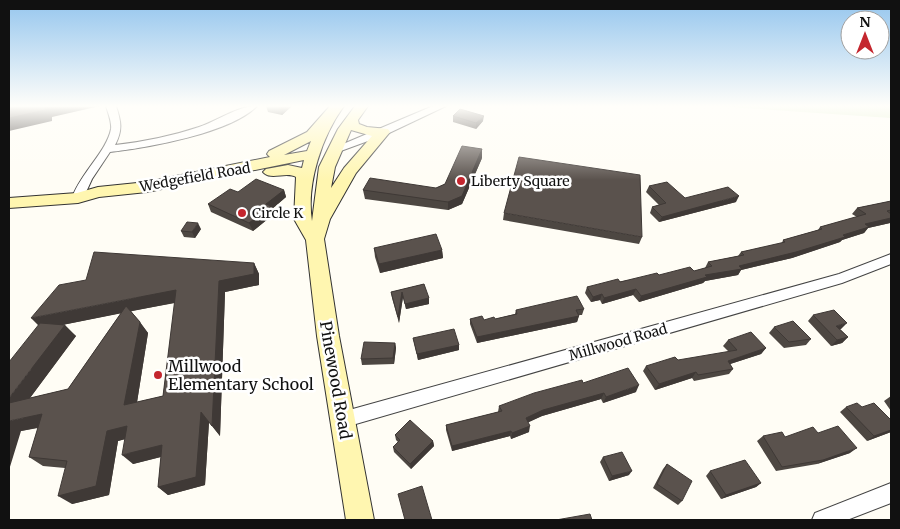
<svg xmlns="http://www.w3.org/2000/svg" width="900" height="529" viewBox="0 0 900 529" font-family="Merriweather,serif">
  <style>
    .green { fill: #d5ebbd }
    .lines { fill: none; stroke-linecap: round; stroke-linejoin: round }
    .minor-casing { stroke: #444; stroke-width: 2 }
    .secondary-casing { stroke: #333; stroke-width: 2 }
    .minor { fill: #fff; fill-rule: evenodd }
    .secondary { fill: #fff6b0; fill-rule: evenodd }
    .wall { fill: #4d4742; fill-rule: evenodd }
    .shaded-wall { fill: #3f3936 }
    .building { fill: #5a524d; stroke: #3f3936 }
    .poi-dot { fill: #c4262e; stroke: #fff; stroke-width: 2 }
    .labels { text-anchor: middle; stroke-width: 5; stroke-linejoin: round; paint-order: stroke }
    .street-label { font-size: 14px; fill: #111; stroke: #fff }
    .poi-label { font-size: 14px; fill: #111; stroke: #fff; text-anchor: start }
    .near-poi-label { font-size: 16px; fill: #111; stroke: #fff; text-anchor: start }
    .near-street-label { font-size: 16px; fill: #111; stroke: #fff }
  </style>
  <rect width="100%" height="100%" fill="#fffdf5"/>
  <path class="green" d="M713,106H891V118L715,106Z"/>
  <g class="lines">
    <g class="minor-casing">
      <path id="minor" d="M106,106H116C121,121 123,130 115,145C143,142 172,136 199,127C217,121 240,105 257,106C231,133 147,148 110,152L92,179L82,201H74L72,198C80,174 107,151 111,129C112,122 108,113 106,106Z
        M433,106H446L387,134L338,152L334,153L329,150Z
        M891,254V264L842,283L342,428L336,426L333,420L336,414L342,412L839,274Z
        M891,483V503L847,520H812L815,513Z"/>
    </g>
    <g class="secondary-casing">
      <path id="secondary" d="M330,106H344C322,136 306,184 312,221L319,167L338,129L355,106H368L358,120L359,124L367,127L388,129L390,132L356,173L330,219L324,239L339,336L374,520H346L317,336L306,240L294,219L296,177C286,171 271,181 263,172L266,169L288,165L302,168L304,160L147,192L99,197L78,203L9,208V198L77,193L98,187L147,182L270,157L267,154L269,151L307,132ZM351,130L372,136L344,168L331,188L335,167ZM311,141L307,151L284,155Z"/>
    </g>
    <use href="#minor" class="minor"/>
    <use href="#secondary" class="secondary"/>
  </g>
  <path class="wall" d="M266,106H292L282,115L268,112Z
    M453,116L483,121L476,129L453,122Z
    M482,158L462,204L448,210L365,199L363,190L436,188L445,184Z
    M649,186L685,198L736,202L659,222L650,213L652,207L659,205L646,192Z
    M284,190L286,197L272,209L274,214L253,231L211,212L208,204Z
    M891,201V221L890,223L868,228L864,233L842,240L840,242L792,258L741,270L738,275L705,281L703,283L639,302L633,295L602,304L600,300L591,302L585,293L587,287L659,275L694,271L705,268L708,262L738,256L741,252L782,243L783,240L818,230L820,227L857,217L852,214L857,208Z
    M504,213L642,237L639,244L503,220Z
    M201,229L195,238L184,237L181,231Z
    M374,248L442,250L443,258L380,273L375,257Z
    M254,263L259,274V285L225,292L220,436L209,422L205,485L168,495L158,487L161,457L133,464L125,439L118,441L109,495L72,504L65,468L43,466L29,457L38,428L21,431L39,326ZM175,303L163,396L137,402L148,333L131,311ZM121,313L68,389L30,398L76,336L62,325Z
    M424,284L429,304L406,309L403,297L399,323L392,298L391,292Z
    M584,309L582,315H579L577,322L477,343L470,324V319L484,320L495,319L515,314L516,310Z
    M813,315L841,329H840L848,337L842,343L831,346L808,321Z
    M774,327L811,339L806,345L784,348L769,333Z
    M413,338L459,345V350L418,360Z
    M728,340L766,348L761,354L730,364L733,369L729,374L694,381L692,378L655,390L643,371L646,366L729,352L723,346Z
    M395,343L396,348L394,364L362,365L361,359Z
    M583,383L636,392L603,403L601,399L542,416L528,422L529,432L511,439L510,436L452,451L446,430V425L498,412L499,406Z
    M891,396V411L884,401Z
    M846,407H862L891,420V432L867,441L840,412Z
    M818,433L850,453L817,464L776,471L757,441L763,436L785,437Z
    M395,435L433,441L434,446L411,469L394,452L393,447L398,442L396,440Z
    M603,457L629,475L609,481L600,462Z
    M667,464L682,501L678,505L653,488L663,469Z
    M710,471L761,483L756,487L721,499L706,476Z"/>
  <path class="shaded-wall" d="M45,106H100L52,117V121L9,131V118Z
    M280,106H292L282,115L279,107Z
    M484,116L483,121L476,129V123Z
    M482,149V158L462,204L448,210V202Z
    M284,190L286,197L272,209L274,214L253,231L249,223L266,204Z
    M739,196L736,202L659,222L662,217Z
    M891,218V221L890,223L868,228L864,233L842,240L840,242L792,258L741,270L738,275L705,281L703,283L639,302L641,296L705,275L843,235L865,224Z
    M198,223L201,229L195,238L192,232Z
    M442,250L443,258L380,273L379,264Z
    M254,263L259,274V285L225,292L220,436L212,426L219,281Z
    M636,289L633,295L602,304L604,298Z
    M176,290L183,301L42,329L31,318Z
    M402,292L403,297L399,323L398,317Z
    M602,294L600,300L591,302L593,297Z
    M429,298V304L406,309L405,304Z
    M579,316L577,322L477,343V337Z
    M140,322L148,333L135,415L124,405Z
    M847,323L841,329L830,331L836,326Z
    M65,325L76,336L18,414L9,407V398Z
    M848,337L842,343L831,346L837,340Z
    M395,343L396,348L394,364L393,358Z
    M459,345V350L418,360L417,354Z
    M766,348L761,354L724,366L728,361Z
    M696,372L692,378L655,390L659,384Z
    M639,385L636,392L603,403L606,397Z
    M604,393L601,399L542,416L525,424L526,418L543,410Z
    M201,412L209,422L205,485L168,495L158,487Z
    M42,414L55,424L21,431L9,470V421Z
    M127,426L137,436L118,441L109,495L72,504L58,496L107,431Z
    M530,426L529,432L511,439L512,433Z
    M891,430V432L867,441L874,436Z
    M511,431L510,436L452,451V446Z
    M433,441L434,446L411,469L410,464Z
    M162,445L172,454L133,464L122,455Z
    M857,448L850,453L817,464L823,460Z
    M632,471L629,475L609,481L612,476Z
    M761,483L756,487L721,499L726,495Z"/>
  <path class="building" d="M9,106H47H45V110L9,118Z
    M460,109L484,116L476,123L453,116Z
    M462,146L482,149L462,196L448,202L363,190L370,178L436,188L445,184Z
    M519,157L640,175L642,237L504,213Z
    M256,179L284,190L266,204L271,206L249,223L208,204L230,189L238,192Z
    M667,182L685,198L728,187L739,196L662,217L652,207L666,203L649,186Z
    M891,201V210L887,211L891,214V218L865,224L869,227L843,235L845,237L796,252L739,266L742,269L705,275L707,277L641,296L636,289L604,298L602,294L593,297L587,287L618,279L620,282L657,273L659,275L690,267L694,271L712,266L708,262L744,255L741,252L785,242L783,240L822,229L820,227L866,214L857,208Z
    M187,222L198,223L192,232L181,231Z
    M436,234L442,250L379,264L374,248Z
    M94,252L254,263V274L219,281L212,426L201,412L196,477L158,487L162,445L122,455L127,426L107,431L96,486L58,496L67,461L29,457L42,414L9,421V403L68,389L126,306L140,322L124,405L163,396L176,290L31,318L59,285L86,280Z
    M424,284L429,298L405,304L402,292L398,317L391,292Z
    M577,296L584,309L576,310L579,316L477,337L470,319L482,316L484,320L494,317L495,319L517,314L516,310Z
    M834,310L847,323L836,326L848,337L837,340L813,315Z
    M793,321L811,339L789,342L774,327Z
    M40,323L65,325L9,398V362Z
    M454,329L459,345L417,354L413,338Z
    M751,332L766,348L728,361L733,369L698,375L696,372L659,384L646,366L675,357L678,360L737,350L728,340Z
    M364,342L395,343L393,358L361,359Z
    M628,368L639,385L606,397L604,393L543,410L526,418L530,426L512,433L511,431L452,446L446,425L502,411L499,406L534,393L582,380L583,383Z
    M857,403L862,407L874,403L891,420V430L874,436L846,407Z
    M410,420L433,441L410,464L393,447L400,440L395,435Z
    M838,426L857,448L823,460L782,467L763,436L782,432L785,437L813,427L818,433Z
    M622,452L632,471L612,476L603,457Z
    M745,460L761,483L726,495L710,471Z
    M667,464L692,481L682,501L657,484Z
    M422,486L432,520H405L398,494Z
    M590,514L592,520H556Z"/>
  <linearGradient id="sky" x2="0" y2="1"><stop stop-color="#95c6ee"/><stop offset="0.59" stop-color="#fffefa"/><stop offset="1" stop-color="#fffefa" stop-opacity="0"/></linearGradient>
  <rect width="900" height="180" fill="url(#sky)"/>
  <g class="poi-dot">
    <circle cx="461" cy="181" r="5"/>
    <circle cx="242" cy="213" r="5"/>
    <circle cx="158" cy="375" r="5"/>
  </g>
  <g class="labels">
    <g class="street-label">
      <text transform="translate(195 177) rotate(-10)" y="5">Wedgefield Road</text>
      <text transform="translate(618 342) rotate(-16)" y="5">Millwood Road</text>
    </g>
    <g class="poi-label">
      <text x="471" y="186">Liberty Square</text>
      <text x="252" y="218">Circle K</text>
    </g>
    <g class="near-poi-label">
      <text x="168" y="372">Millwood<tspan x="168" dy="18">Elementary School</tspan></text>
    </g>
    <g class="near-street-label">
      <text transform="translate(336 380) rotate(80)" y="6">Pinewood Road</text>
    </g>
  </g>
  <rect width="900" height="529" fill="none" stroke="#111111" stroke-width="20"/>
  <g transform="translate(865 35)"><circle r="24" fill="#ffffff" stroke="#a0a0a0"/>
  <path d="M0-4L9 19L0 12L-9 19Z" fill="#c4262e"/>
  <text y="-8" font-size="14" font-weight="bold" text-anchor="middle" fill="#111111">N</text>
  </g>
</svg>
